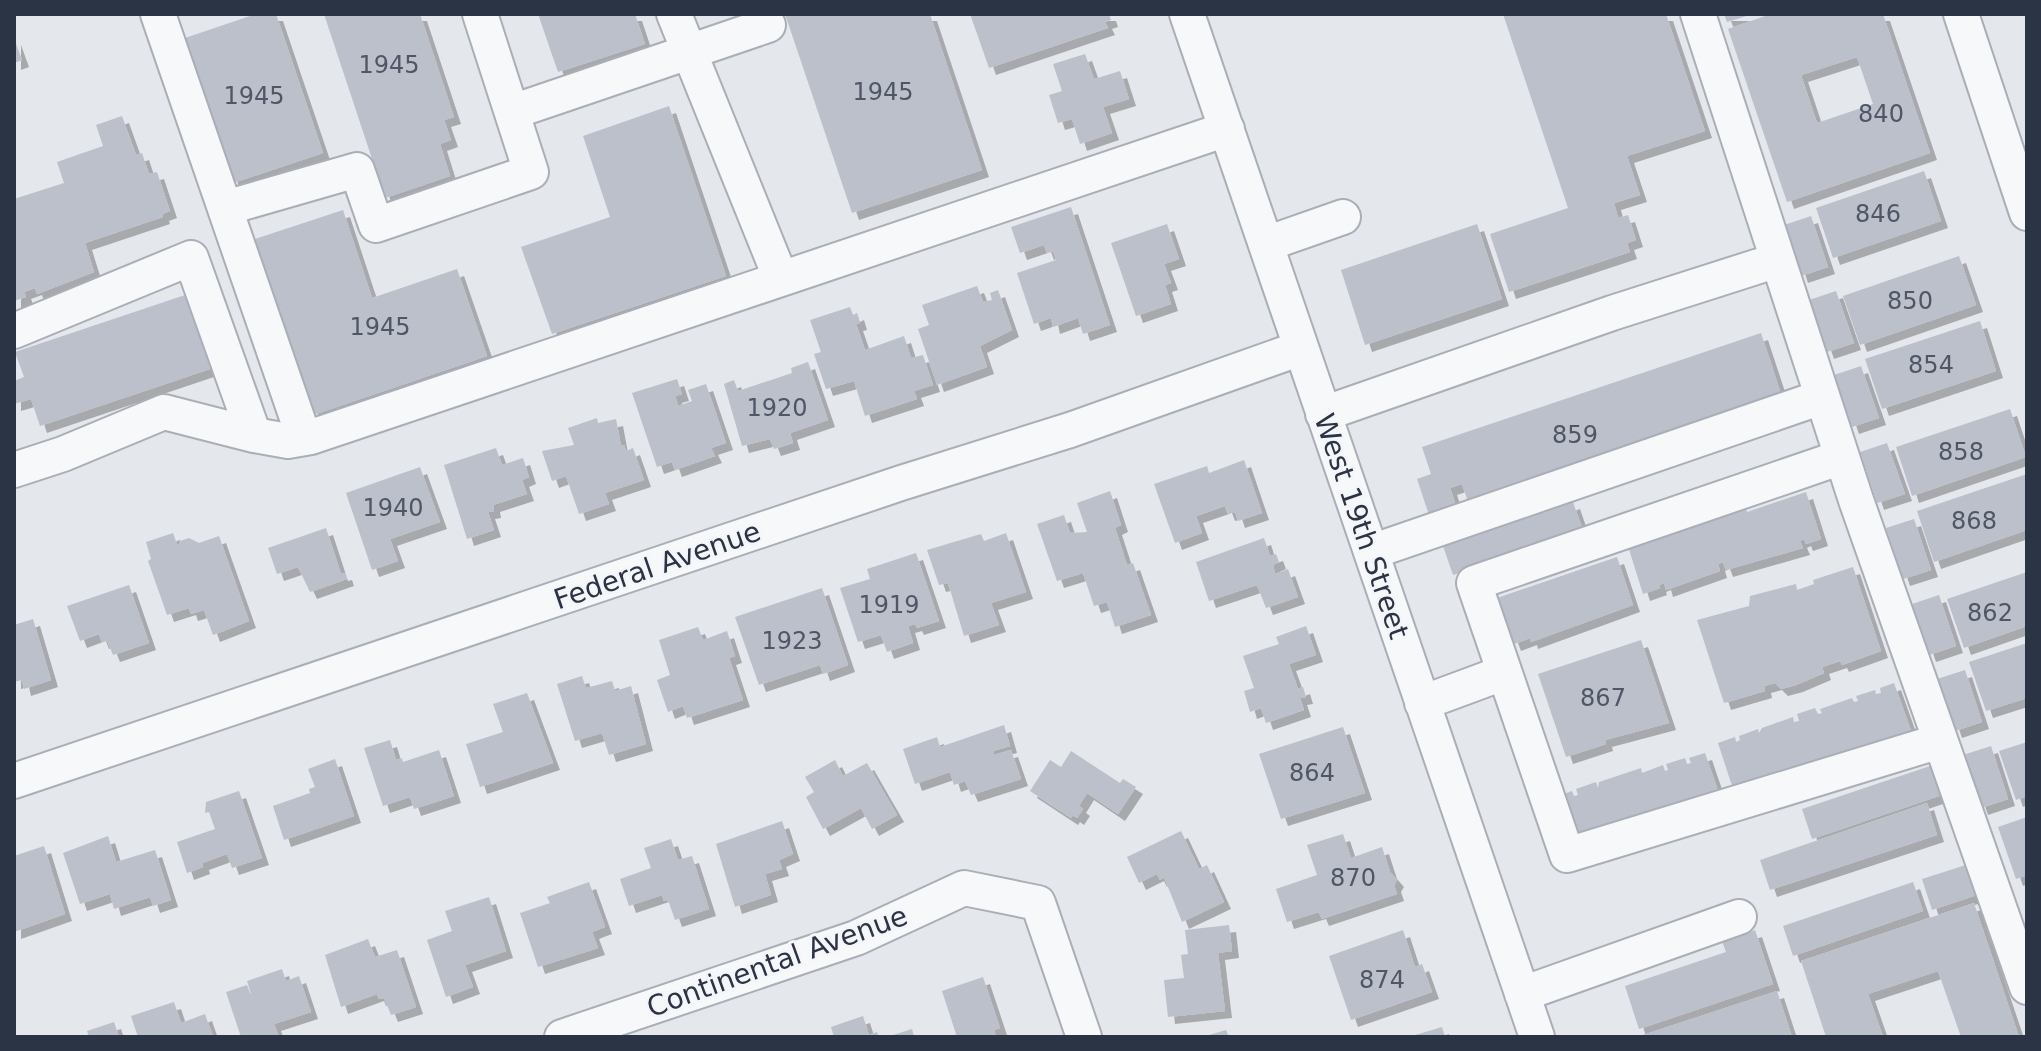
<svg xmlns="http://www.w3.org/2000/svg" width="2041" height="1051" viewBox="0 0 2041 1051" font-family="'DejaVu Sans',sans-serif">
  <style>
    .building { fill: #bbc0ca; fill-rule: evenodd; filter: url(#shadow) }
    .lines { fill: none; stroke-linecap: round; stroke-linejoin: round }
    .minor-casing { stroke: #a9aeb7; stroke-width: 38 }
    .minor { stroke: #f7f8fa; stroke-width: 34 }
    .labels { text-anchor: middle; stroke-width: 6; stroke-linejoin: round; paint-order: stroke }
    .number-label { font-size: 24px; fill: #4f5766 }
    .street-label { font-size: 28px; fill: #2b3445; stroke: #f4f6f9 }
  </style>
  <defs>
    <filter id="shadow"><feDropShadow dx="7" dy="7" stdDeviation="0" flood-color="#0004"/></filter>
  </defs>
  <rect width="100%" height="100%" fill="#e4e7ec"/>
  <path class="building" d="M256,14H276L323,153L233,183L185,38Z
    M324,14H420L454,117L444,120L451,140L440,144L450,176L385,198Z
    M538,14H635L645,44L558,72Z
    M785,14H930L982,170L852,213Z
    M970,14H1109L1111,20L1105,22L1108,28L989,68Z
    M1503,14H1666L1705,131L1627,156L1640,195L1614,203L1618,218L1628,215L1636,240L1627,243L1630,252L1509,292L1490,234L1568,208Z
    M1724,14H1749L1750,15L1727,22Z
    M1771,14H1883L1930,153L1787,202L1728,29ZM1857,57L1873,104L1817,123L1801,75Z
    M14,38L22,60L14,63Z
    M1085,54L1094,79L1120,71L1129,99L1103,107L1112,133L1080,144L1072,119L1058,123L1049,95L1062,91L1053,64Z
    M669,106L726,276L552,334L521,247L610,217L583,136Z
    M122,116L136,155L142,153L149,174L157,172L170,211L162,214L163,217L85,243L94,272L37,294L35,288L24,292L26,297L14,301V199L64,183L57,162L103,146L96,125Z
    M1924,171L1941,221L1833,258L1816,208Z
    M1071,207L1110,325L1083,334L1078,318L1053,327L1051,318L1034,324L1017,273L1056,260L1053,251L1047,253L1044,245L1020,253L1011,227Z
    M343,210L372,298L457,269L487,356L313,415L255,239Z
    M1811,216L1828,267L1801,276L1784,225Z
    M1167,224L1179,259L1164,264L1171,283L1165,285L1171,304L1136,316L1111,243Z
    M1477,224L1502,299L1365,345L1341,270Z
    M1959,256L1976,305L1860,345L1843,296Z
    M977,286L983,302L992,300L990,293L998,290L1012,330L980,346L987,367L937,385L918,329L929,325L922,305Z
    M1836,291L1854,343L1827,352L1809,300Z
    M188,294L213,368L40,426L31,399L14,404V381L24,377L15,352Z
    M850,307L853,315L857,313L860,323L856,324L865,350L904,336L911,358L923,355L933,385L914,391L917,399L865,416L854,381L826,389L814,354L821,352L810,320Z
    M1980,321L1996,371L1882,409L1865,359Z
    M1761,333L1782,397L1470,508L1462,484L1450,488L1456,506L1429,515L1417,479L1431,474L1422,447Z
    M808,362L828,420L790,433L793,443L774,449L770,439L742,446L724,384L734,380L738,391L792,373L791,368Z
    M1861,366L1879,418L1852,427L1834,375Z
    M677,379L682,394L675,396L678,406L692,401L688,390L706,384L726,443L711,448L715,456L675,470L672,462L657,467L632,393Z
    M2010,409L2026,457L1912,496L1896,447Z
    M597,418L598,423L616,419L621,446L624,445L626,451L633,448L644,480L605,493L609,504L579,514L566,476L552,481L542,451L574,445L568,428Z
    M1887,443L1905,494L1877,503L1860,452Z
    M496,448L502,465L523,458L529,477L522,480L527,494L493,505L494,511L488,512L494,530L467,539L444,465Z
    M1244,460L1262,513L1238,521L1235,512L1228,514L1225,506L1196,516L1202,533L1175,543L1154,484L1207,466L1209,473Z
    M420,467L440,522L390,539L398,561L372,570L346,493Z
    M2027,474V530L1934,562L1917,511Z
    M1110,491L1121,525L1115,528L1127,565L1133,563L1151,615L1115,627L1107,602L1094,606L1083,573L1057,581L1037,524L1064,515L1070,533L1087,532L1077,503Z
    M1806,492L1821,539L1806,544L1804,539L1800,541L1803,548L1726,570L1723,562L1718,564L1720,571L1666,590L1664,583L1659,585L1660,588L1643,594L1628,546L1745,506L1747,512Z
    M1573,502L1583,531L1453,575L1443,546Z
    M1914,519L1931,570L1903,579L1886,528Z
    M326,528L341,574L345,573L347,579L310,592L298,567L277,574L268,548Z
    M173,533L178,547L180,541L189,538L199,543L219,536L249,621L213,635L204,610L191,614L189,608L167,615L148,561L151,559L146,542Z
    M1006,533L1026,592L991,603L999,625L964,636L948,583L939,585L927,550L981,534L984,541Z
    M1264,538L1270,556L1276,554L1279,562L1273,565L1275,574L1288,569L1298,597L1266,608L1257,585L1209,601L1196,562Z
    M916,553L939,621L917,628L915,624L908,626L913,643L887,652L881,635L858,642L840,588L870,579L867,569Z
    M1617,557L1633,605L1531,642L1530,638L1514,644L1497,598Z
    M1853,567L1881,651L1842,665L1840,661L1822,667L1824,673L1796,685L1781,689L1775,683L1764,686L1765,691L1724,703L1697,620L1749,606L1750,596L1796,584L1797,590L1814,584L1813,580Z
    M2027,572V626L1964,648L1947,599Z
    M129,585L149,643L113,655L107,640L102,642L99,634L80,641L67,606Z
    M822,588L848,665L823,674L820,665L759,685L735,617Z
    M1939,595L1956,646L1929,655L1912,604Z
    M33,619L51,680L24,689L22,680L14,682V625Z
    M1306,626L1316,655L1289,664L1298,689L1303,687L1306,697L1300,698L1304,710L1266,723L1261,708L1250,712L1244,691L1254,688L1243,656L1279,644L1276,637Z
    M698,627L703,640L727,631L735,656L729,658L743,700L687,718L683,706L668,712L657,680L670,675L659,640Z
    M1641,640L1669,723L1605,740L1606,744L1566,757L1538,674Z
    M2027,643V698L1986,711L1969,662Z
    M1965,670L1982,722L1955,731L1937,679Z
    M582,676L586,688L612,681L615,691L631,686L646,744L609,755L602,733L575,741L557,684Z
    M1894,683L1911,731L1734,792L1718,743L1735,737L1736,742L1740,740L1739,736L1758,729L1759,733L1762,728L1793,717L1794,722L1799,721L1797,714L1815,708L1818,714L1822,713L1820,709L1852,698L1854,702L1858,701L1856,696L1875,690L1876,694L1881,693L1880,688Z
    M527,693L553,763L480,787L466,744L503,732L493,704Z
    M1004,725L1010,746L993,751L994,755L1011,750L1021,779L971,795L965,781L954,785L950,772L915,784L903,749L937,737L940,747Z
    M1343,727L1365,793L1281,819L1259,754Z
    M390,740L396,760L402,758L403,762L439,750L454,796L414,809L410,797L383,806L364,748Z
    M2027,742V796L2016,800L1999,751Z
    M1991,746L2008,799L1981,808L1963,755Z
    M1071,751L1120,783L1123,779L1136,787L1118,814L1087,793L1079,806L1083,809L1077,818L1073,815L1071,818L1030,791L1050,760L1061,767Z
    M1705,753L1721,800L1571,845L1555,797L1572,791L1574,796L1578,795L1576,789L1596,782L1598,788L1599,782L1641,768L1642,773L1663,765L1665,771L1668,770L1666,764L1685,758L1687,764L1691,763L1689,758Z
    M335,759L354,816L284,840L273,806L310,793L309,789L315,787L308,769Z
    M835,760L843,776L867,763L897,815L872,829L861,808L823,829L806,797L814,792L805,777Z
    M1933,765L1942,795L1812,839L1802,809Z
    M239,791L262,858L232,868L227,854L202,863L203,867L187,873L177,842L215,829L209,812L205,813L206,802Z
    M1927,803L1937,835L1770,890L1760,860Z
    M2027,817V875L2016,879L1998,827Z
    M782,821L793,854L779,860L782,869L765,874L771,895L735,907L716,844Z
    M1181,831L1199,869L1207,865L1224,902L1182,922L1164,877L1160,880L1157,874L1139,883L1127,857Z
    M1343,834L1351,858L1382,847L1390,872L1397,880L1394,885L1397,894L1322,919L1319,912L1287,922L1276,889L1317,875L1307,845Z
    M108,836L116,862L155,850L171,900L153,906L150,897L114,909L110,894L80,904L63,853Z
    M671,839L678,860L692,856L709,909L675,920L668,900L664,901L662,895L629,906L620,879L651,868L644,848Z
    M44,846L65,914L14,932V856Z
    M1969,864L1980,894L1932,910L1922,879Z
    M589,882L605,927L592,932L598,948L538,967L520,913L550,903L547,897Z
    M1913,882L1923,911L1793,956L1783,926Z
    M489,897L506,951L465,965L473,987L446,997L427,940L452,931L445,911Z
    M1974,903L2019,1037H1961L1938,971L1868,994L1883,1037H1826L1801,961Z
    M1229,925L1232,951L1218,953L1225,1011L1168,1017L1164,980L1184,978L1181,955L1188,954L1185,930Z
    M1403,930L1415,967L1422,964L1432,992L1351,1020L1329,956Z
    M1755,930L1773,984L1639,1029L1625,986L1726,952L1722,941Z
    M368,939L375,957L397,950L416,1007L391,1015L384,998L379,999L377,994L341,1007L325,955Z
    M282,969L286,981L299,976L311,1012L274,1024L279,1037H241L226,992L247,985L254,1003L247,981Z
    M983,977L1000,1028L994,1030L996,1037H957L942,991Z
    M1777,991L1792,1037H1640V1036Z
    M174,1002L181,1023L205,1014L213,1037H138L131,1016Z
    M863,1016L869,1035L877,1032L879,1037H834L831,1027Z
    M114,1022L119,1037H89L87,1031Z
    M1442,1027L1445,1037H1412V1036Z
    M912,1029L914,1037H890V1036Z
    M1226,1030L1229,1037H1207L1206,1036Z"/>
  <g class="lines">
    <g class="minor-casing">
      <path id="minor" d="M158,14L304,438
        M674,14L781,279
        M1187,14L1537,1037
        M1698,14L1856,500L2027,987
        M1961,14L2027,213
        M512,112L768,25
        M225,208L357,170L376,225L531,172L480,14
        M1266,244L1343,217
        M14,331L191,258L254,435
        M1323,414L1612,313L1759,266
        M1842,457L1474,583L1567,855L1940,741
        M14,470L63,454L164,412L254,435L288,441L311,437L1227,129
        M1371,552L1822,397
        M1422,703L1503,673
        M14,781L901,483L1070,430L1301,348
        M1522,994L1739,917
        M562,1037L856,938L964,888L1038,903L1084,1037"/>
    </g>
    <use href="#minor" class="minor"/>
  </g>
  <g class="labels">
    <g class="number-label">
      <text x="389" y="73">1945</text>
      <text x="883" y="100">1945</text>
      <text x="254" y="104">1945</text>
      <text x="1881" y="122">840</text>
      <text x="1878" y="222">846</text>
      <text x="1910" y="309">850</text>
      <text x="380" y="335">1945</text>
      <text x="1931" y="373">854</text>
      <text x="777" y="416">1920</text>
      <text x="1575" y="443">859</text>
      <text x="1961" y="460">858</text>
      <text x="393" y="516">1940</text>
      <text x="1974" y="529">868</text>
      <text x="889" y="613">1919</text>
      <text x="1990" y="621">862</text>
      <text x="792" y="649">1923</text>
      <text x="1603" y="706">867</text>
      <text x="1312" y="781">864</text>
      <text x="1353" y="886">870</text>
      <text x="1382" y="988">874</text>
    </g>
    <g class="street-label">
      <text transform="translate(1362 526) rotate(71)" y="10">West 19th Street</text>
      <text transform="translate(657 565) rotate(-19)" y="10">Federal Avenue</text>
      <text transform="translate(777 961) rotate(-20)" y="10">Continental Avenue</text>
    </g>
  </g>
  <rect width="2041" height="1051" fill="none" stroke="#2b3445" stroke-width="32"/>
</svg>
